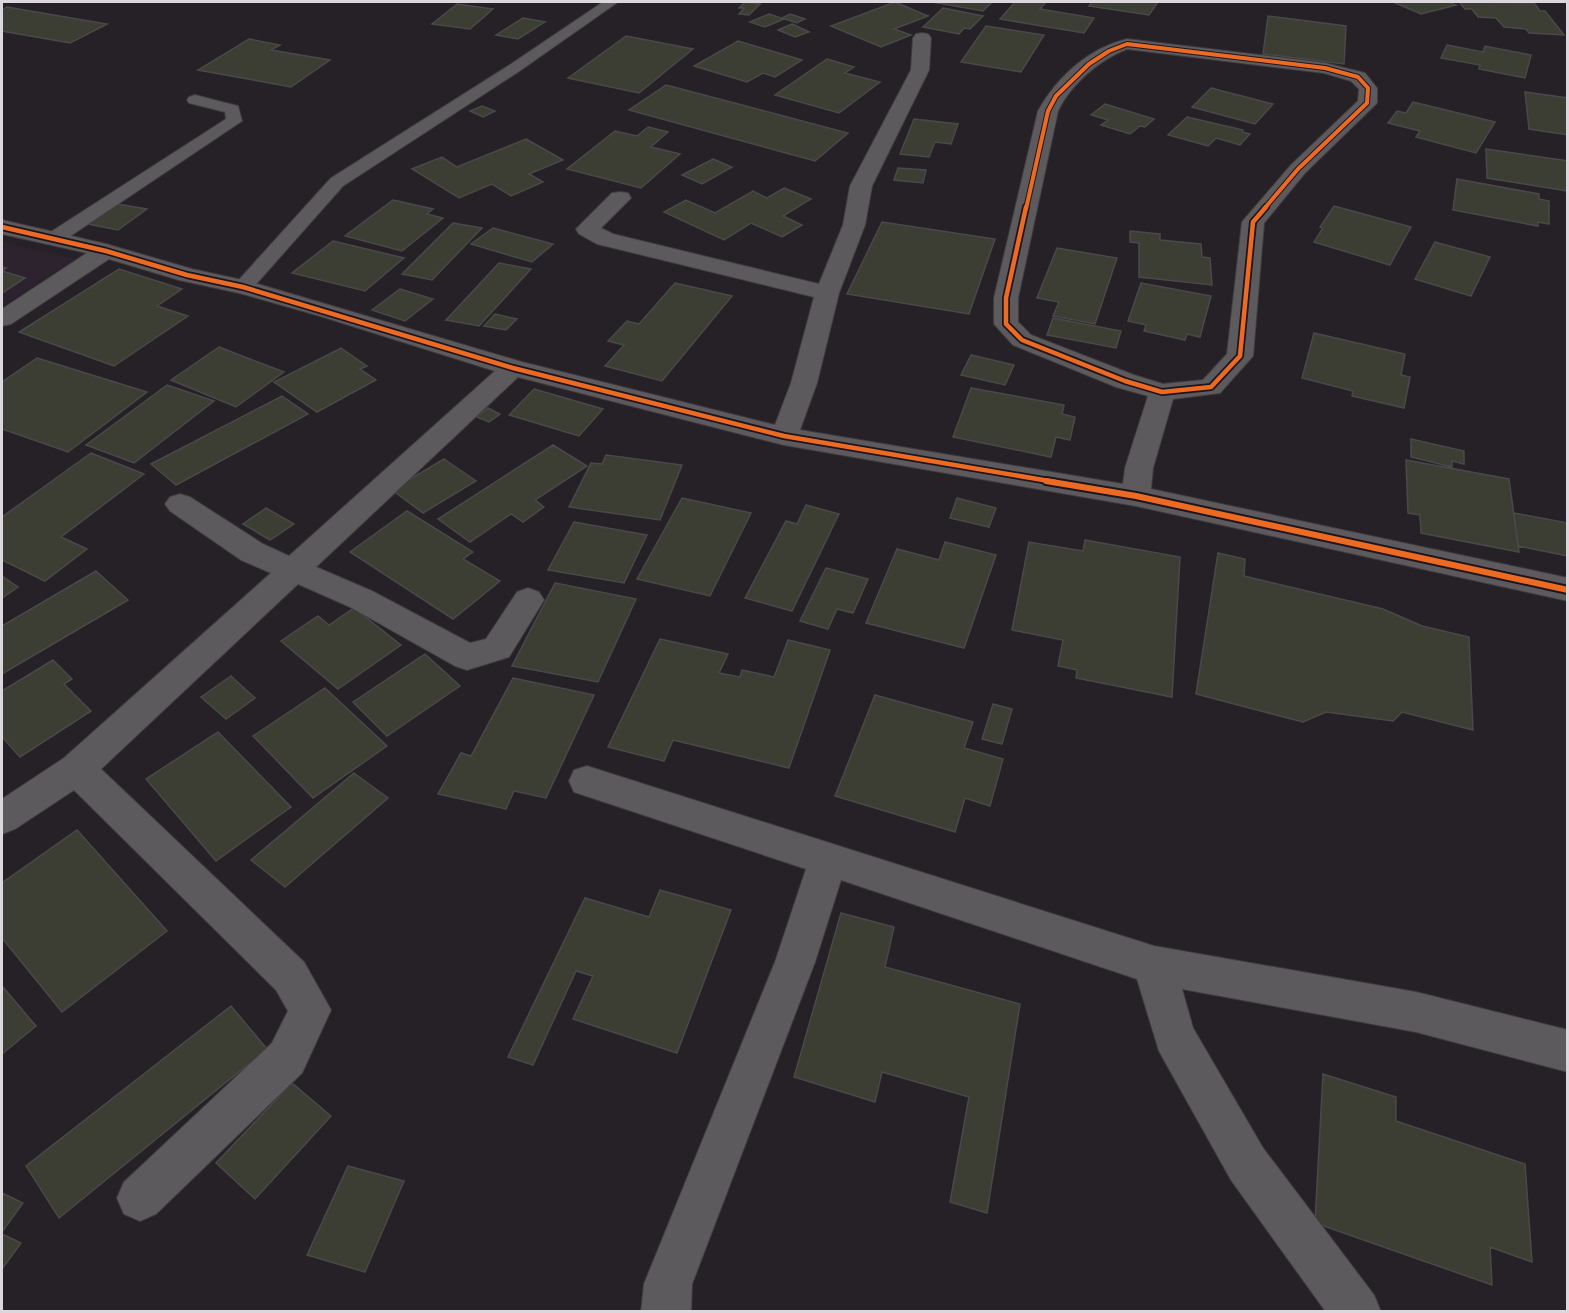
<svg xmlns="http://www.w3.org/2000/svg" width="1569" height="1313" viewBox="0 0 1569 1313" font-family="Roboto,sans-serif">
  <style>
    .built { fill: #2d232f }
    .building { fill: #3c3e33; stroke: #4a4949; stroke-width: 1.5 }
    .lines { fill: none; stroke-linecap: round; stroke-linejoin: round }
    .service-casing { stroke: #403c40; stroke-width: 2 }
    .minor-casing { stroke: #403c40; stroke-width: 2 }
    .service { fill: #5d5a5e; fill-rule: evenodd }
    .minor { fill: #5d5a5e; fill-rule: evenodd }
    .cycleway-far2-casing { stroke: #1d161e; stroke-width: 6 }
    .cycleway-far1-casing { stroke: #1d161e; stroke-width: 8 }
    .cycleway-casing { stroke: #1d161e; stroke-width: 10 }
    .cycleway-far2 { stroke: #ed6a23; stroke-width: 4 }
    .cycleway-far1 { stroke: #ed6a23; stroke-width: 4.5 }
    .cycleway { stroke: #ed6a23; stroke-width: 6 }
  </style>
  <rect width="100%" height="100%" fill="#262126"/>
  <path class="built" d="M2,242L74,259L2,306Z"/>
  <path class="building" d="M745,2L760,4L749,15L739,14L744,8H739Z
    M895,2L928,16L894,29L911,35L881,47L831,26Z
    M932,2H992L983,11Z
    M1015,2H1046L1040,9L1094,18L1084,33L1000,19Z
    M1092,2H1158L1149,15L1089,6Z
    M1393,2H1448L1456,5L1421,14Z
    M1459,2L1534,3L1540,11H1545L1564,35L1529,33L1526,29L1504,27L1496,18L1478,17L1472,9H1465Z
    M457,4L493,9L470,29L432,24Z
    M7,7L107,24L70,43L2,31V10Z
    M943,8L983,16L970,29L964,28L959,34L923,27Z
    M769,14L784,19L765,27L750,22Z
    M790,14L805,19L797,23L782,18Z
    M1268,16L1346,26L1344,64L1263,54Z
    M523,18L545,22L518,39L496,35Z
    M792,24L809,32L795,37L778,30Z
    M986,26L1044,35L1021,72L961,62Z
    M626,36L693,49L639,93L568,78Z
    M249,39L280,45L271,50L330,60L291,87L198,70Z
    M738,41L802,60L775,77L763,73L747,82L694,66Z
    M1447,45L1483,52L1485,46L1531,55L1525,78L1479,69L1480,65L1441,58Z
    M827,59L854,67L845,73L880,82L839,113L775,95Z
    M666,85L848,133L815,161L629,110Z
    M1211,88L1273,104L1255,124L1192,107Z
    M1525,92L1568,98V135L1529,129Z
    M1413,102L1495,122L1476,153L1416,137L1420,131L1388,123L1397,111L1406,113Z
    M1105,104L1154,119L1145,127L1140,126L1130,134L1101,125L1108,120L1091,115Z
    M482,106L495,111L483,117L470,111Z
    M1187,117L1243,130L1242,132L1250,134L1240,145L1216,138L1208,146L1168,135Z
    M914,119L958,124L951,144L935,142L929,157L900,154Z
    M648,127L668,132L651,147L680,154L641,188L567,169L615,131L637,136Z
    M526,139L563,160L529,174L543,182L511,196L492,184L459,198L412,169L442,157L457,167Z
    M1486,149L1568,161V191L1487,178Z
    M713,159L732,167L702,184L682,175Z
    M898,168L926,170L923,183L894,180Z
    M1457,179L1539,194V199L1549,201V224L1538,222V226L1453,210Z
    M784,188L811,199L783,216L802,225L782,237L751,223L724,240L664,212L686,200L715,213L753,191L767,198Z
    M393,200L433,209L427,214L443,218L402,251L345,236Z
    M117,204L147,209L118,230L88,224Z
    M1334,206L1411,227L1390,265L1314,242L1323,228L1320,227Z
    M882,222L995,239L969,314L847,294Z
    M453,223L482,228L432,280L402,274Z
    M493,228L553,244L532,262L471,244Z
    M1130,231L1160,234V240L1201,244L1202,257L1210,258L1212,285L1139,277V243L1130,242Z
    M333,241L404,258L365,291L292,273Z
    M1435,242L1490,257L1471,296L1415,279Z
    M1057,248L1117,258L1095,324L1053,316L1059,302L1037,298Z
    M499,263L531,269L479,326L446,320Z
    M2,267L6,268L2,271L25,278L2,293Z
    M119,269L182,289L157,306L188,316L114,366L19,332Z
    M675,283L732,296L662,381L605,366L624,345L608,341L627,321L639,324Z
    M1141,283L1211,296L1200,337L1187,334L1185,340L1144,331L1146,325L1128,321Z
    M400,289L433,299L405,321L372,310Z
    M495,314L517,319L506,330L484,326Z
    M1053,318L1121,331L1116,348L1047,335Z
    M1314,333L1405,354L1401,375L1410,377L1404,408L1352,396L1353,391L1302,378Z
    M219,347L284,372L236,407L171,380Z
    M341,348L367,366L360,369L376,380L317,412L274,382Z
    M971,355L1014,365L1005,385L961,375Z
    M37,358L147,392L68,452L2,429V382Z
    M167,385L214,401L134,463L86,445Z
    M971,388L1064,405L1062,414L1075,417L1070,440L1056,437L1051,457L953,437Z
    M534,389L603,409L579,436L509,415Z
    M282,396L308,414L176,485L151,464Z
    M488,408L500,414L489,422L477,417Z
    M1411,439L1464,451V464L1452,461V467L1411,457Z
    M553,445L587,466L535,500L544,507L523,522L511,514L470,542L438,519Z
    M91,453L144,474L61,537L87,549L45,581L2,560V517Z
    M606,455L682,465L660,520L569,507L591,463L602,464Z
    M444,459L476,481L423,513L392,490Z
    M1406,460L1509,479L1519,552L1421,533L1420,515L1408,513Z
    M682,498L751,513L710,596L637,579Z
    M957,498L996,508L989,527L950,518Z
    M806,505L839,514L792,611L745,598L786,521L797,524Z
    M266,508L294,524L270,540L243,524Z
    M407,511L473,552L463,559L500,581L453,619L350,552Z
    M1514,513L1568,523V556L1518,546Z
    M574,522L647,535L624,583L548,570Z
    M1085,540L1180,557L1172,697L1076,678L1077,670L1058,666L1063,640L1012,630L1029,542L1083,551Z
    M945,542L996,555L964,648L866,623L897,549L939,560Z
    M1218,553L1245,559L1244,576L1383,609L1422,626L1469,637L1473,730L1402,712L1393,721L1326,712L1303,722L1196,694Z
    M826,568L868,579L853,613L837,609L828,629L800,621Z
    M96,571L128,600L2,674V626Z
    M2,576L18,587L2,598Z
    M555,583L636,599L598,682L512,666Z
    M354,608L401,645L338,689L281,641L318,616L329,625Z
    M660,639L728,654L719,673L740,677L742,670L774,677L788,640L830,650L789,768L673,740L664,761L608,747Z
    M425,654L460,686L387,736L353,702Z
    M53,660L72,679L64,684L91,711L20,757L2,737V691Z
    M231,676L255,698L226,719L201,697Z
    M513,678L594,695L546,798L514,791L506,809L438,794L461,753L471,756Z
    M325,688L387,746L313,798L253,736Z
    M875,695L973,722L964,748L1003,759L990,806L965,798L955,832L835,796Z
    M993,704L1012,709L1002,744L982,739Z
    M218,732L291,807L216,861L146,779Z
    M354,773L388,798L285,887L251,860Z
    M77,830L167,931L62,1012L2,938V883Z
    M660,890L731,910L677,1053L573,1019L593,976L576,971L533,1065L508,1057L585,898L649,917Z
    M841,913L894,927L885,967L1020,1004L987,1213L950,1202L969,1097L882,1072L875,1102L794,1077Z
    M2,986L36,1026L2,1054Z
    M231,1006L267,1049L59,1218L26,1166Z
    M1323,1074L1396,1097V1121L1525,1164L1532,1262L1490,1247L1492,1285L1315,1223Z
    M292,1083L331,1116L255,1199L216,1163Z
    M348,1166L404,1181L365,1272L307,1255Z
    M2,1193L23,1203L2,1232Z
    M2,1234L21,1243L2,1269Z"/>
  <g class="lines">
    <g class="service-casing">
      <path id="service" d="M603,2H618L521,70L343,186L250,291H236L233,287L236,283L331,178L511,64Z
        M195,95L238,106L242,121L60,243H46L44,239L46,235L226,119L225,112L189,103L187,100L189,97Z"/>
    </g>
    <g class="minor-casing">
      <path id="minor" d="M922,33L928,34L931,38L929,70L872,186L865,225L839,293L817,383L800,430L1123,484L1125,468L1148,396L1116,387L1013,345L994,324V298L1038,111C1057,77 1089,48 1127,39L1325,63L1365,73L1377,88V103L1305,173L1264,223L1253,356L1220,393L1173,399L1153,468L1151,489L1568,578V601L1136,506L784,445L518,377L316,567L372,591L470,643L486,639L517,592L528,588L539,592L544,600L509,657L467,670L455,666L350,607L298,584L101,769L304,962L331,1010L302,1073L156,1214L140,1221L124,1214L117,1198L124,1182L272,1043L288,1011L276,990L74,790L15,829L2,834V799L64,758L271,573L241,560L170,511L165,504L170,497L180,494L190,497L263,544L289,556L495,371L320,316L239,293L179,280L109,259L11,324L2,326V309L87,253L2,234V220L106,244L192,269L251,282L522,362L775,425L791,383L814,297L597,244L579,234L576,229L612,193L620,192L628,193L631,198L601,228L613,234L819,284L843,225L850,186L911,70L913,38L916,34ZM1127,49L1324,73L1351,81L1359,89L1358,101L1291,165L1242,222L1227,354L1203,380L1163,384L1134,375L1031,335L1018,322V298L1058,111C1071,84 1099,60 1127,49Z
        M587,766L1154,946L1416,992L1568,1030V1072L1416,1032L1182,989L1193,1028L1263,1148L1374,1295L1381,1312H1326L1231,1180L1159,1051L1137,979L841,880L815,962L692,1284L691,1312H641L644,1284L775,962L806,869L574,792L569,781L574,770Z"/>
    </g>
    <use href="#service" class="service"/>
    <use href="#minor" class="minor"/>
    <g class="cycleway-far2-casing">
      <path id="cycleway-far2" d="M1026,209L1048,111L1056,96L1089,64L1109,51L1127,44L1325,68L1358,77L1368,88L1367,103L1298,169L1264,209"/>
    </g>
    <g class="cycleway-far1-casing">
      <path id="cycleway-far1" d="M1026,207L1006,298V324L1022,340L1125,381L1162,392L1211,387L1240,356L1253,222L1266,207
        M2,227L106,251L187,275L243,287L513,368L784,436L1055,482"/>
    </g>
    <g class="cycleway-casing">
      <path id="cycleway" d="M1046,481L1136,496L1568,590"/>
    </g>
    <use href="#cycleway-far2" class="cycleway-far2"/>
    <use href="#cycleway-far1" class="cycleway-far1"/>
    <use href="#cycleway" class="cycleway"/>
  </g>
  <rect width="1569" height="1313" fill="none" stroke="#dcd7dd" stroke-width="6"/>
</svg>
